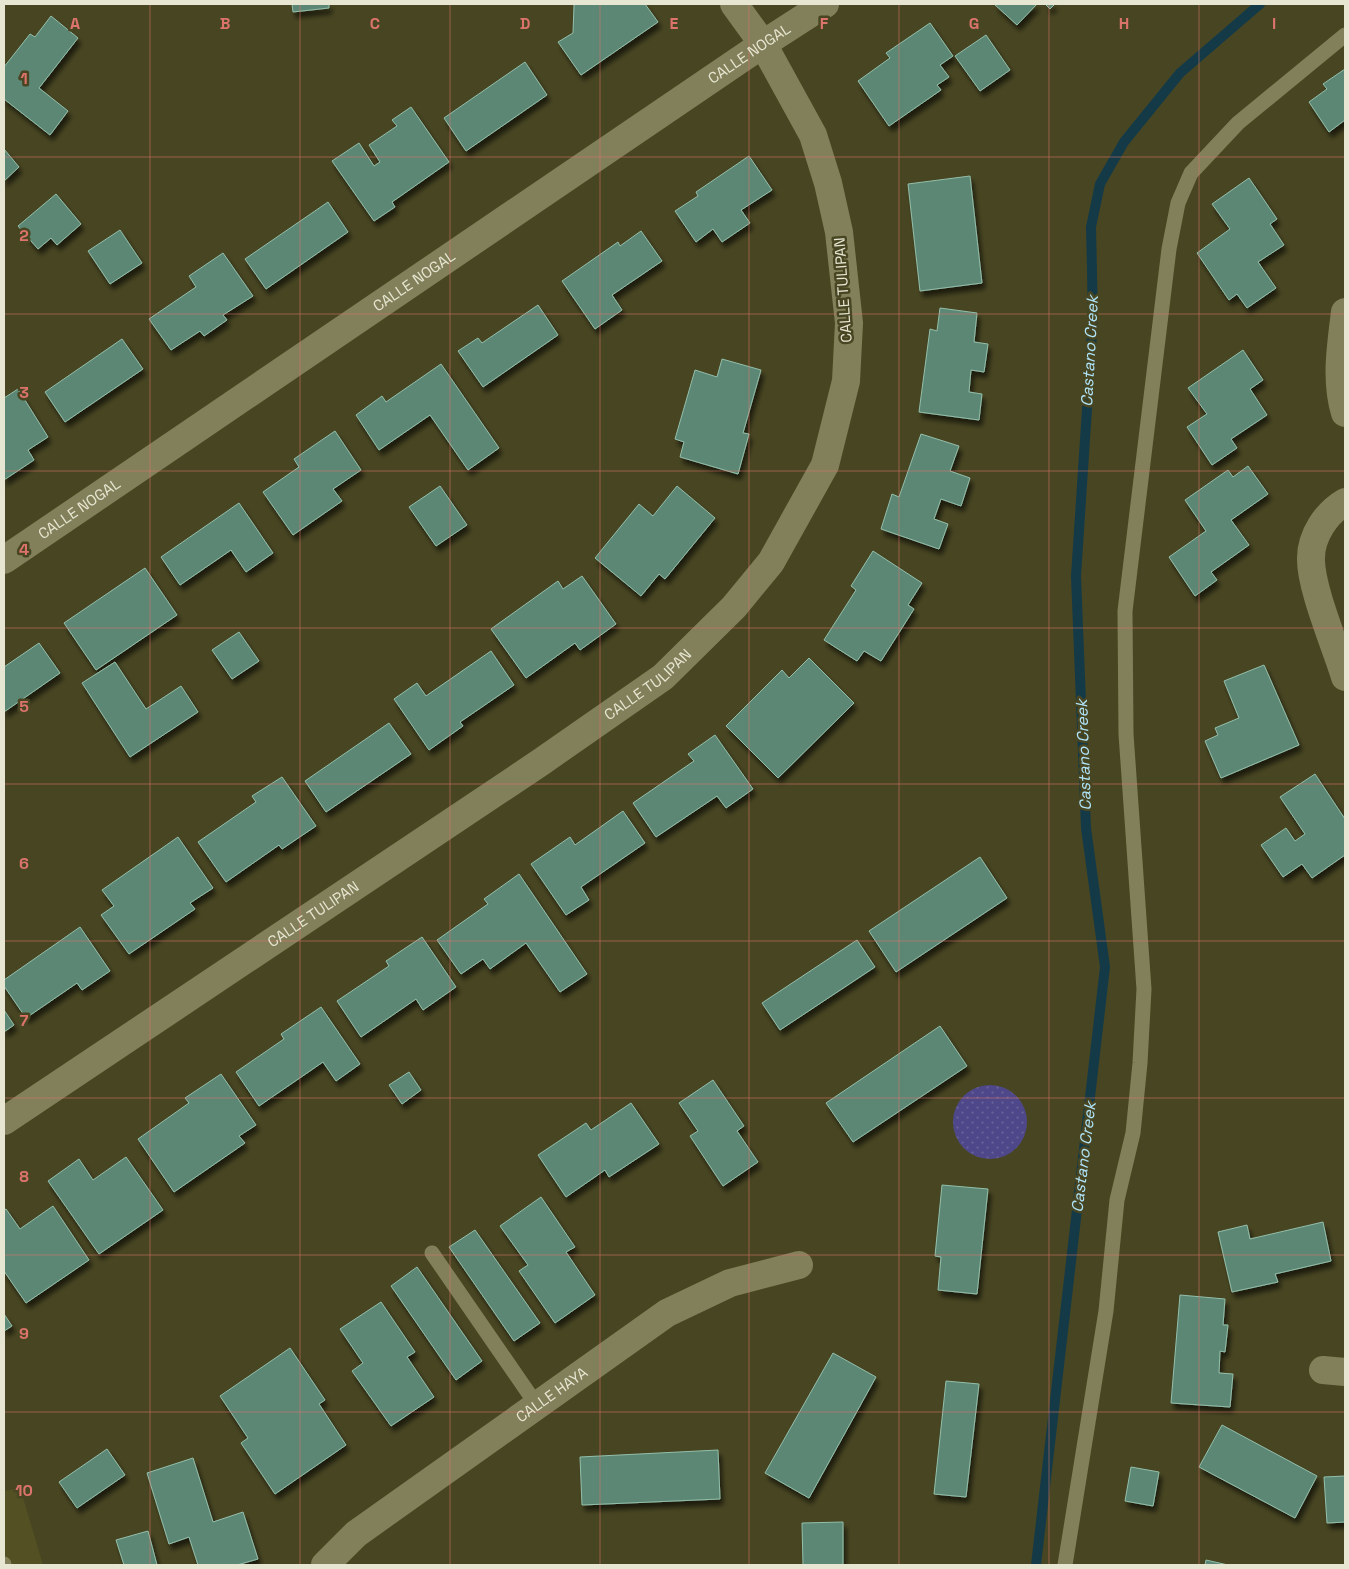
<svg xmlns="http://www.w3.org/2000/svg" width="1349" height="1569" viewBox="0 0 1349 1569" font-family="'Space Grotesk',sans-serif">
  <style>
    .built { fill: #535023 }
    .park { fill: url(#park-dots) }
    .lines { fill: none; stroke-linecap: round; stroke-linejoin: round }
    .stream { stroke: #143a48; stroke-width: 10 }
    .building { fill: #5d8775; stroke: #93bfab; filter: url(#shadow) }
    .lane { stroke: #82805a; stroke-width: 15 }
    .street { stroke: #82805a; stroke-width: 28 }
    .grid { fill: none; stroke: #dd746c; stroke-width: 1; stroke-opacity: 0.55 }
    .labels { text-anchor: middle; stroke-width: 5; stroke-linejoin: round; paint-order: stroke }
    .street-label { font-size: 15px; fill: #e7e6d2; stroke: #484622 }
    .water-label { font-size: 16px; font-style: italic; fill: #b0e4fa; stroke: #484622 }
    .grid-label { font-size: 16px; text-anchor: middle; font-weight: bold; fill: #dd746c; stroke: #484622; stroke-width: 5; stroke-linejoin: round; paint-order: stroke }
  </style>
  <defs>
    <pattern id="park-dots" width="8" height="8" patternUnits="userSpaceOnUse" patternTransform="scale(1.25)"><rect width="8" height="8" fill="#4e488a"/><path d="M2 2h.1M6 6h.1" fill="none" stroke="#68629a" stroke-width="1.8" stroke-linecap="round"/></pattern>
    <filter id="shadow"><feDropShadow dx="3" dy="5.5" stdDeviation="2.5" flood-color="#0009"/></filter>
  </defs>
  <rect width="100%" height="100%" fill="#484622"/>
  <path class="built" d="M20,1488L43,1565H4V1491Z"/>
  <path class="park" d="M953 1122a37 37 0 1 1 74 0a37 37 0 1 1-74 0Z"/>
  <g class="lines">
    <path class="stream" d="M1036,1565L1105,967L1086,828L1076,576L1093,318L1091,227L1100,184L1124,142L1180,73L1260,4"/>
  </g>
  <path class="building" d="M292,4H329V8L293,12Z
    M576,4H645L658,22L581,75L558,42L573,33L574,5Z
    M994,4H1037L1017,25Z
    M1045,4H1055L1050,9Z
    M51,16L78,38L39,88L68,111L50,135L4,99V67L30,34L35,37Z
    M930,23L953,56L940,65L949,77L937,85L941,90L889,126L858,81L890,58L886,53Z
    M986,35L1010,70L980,91L955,56Z
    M525,62L547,95L466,151L444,118Z
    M1345,69V120L1329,132L1309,102L1327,89L1323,84Z
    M411,107L449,162L392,202L395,207L374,221L332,161L359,143L374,166L380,162L369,145L397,126L392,120Z
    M4,149L19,167L4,181Z
    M749,156L772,190L741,210L750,223L722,242L713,229L696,242L675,211L698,196L696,192Z
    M970,176L982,283L920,291L908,184Z
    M1249,178L1277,219L1270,224L1284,245L1258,262L1276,288L1247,308L1237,294L1229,300L1197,253L1230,229L1212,204Z
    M56,194L81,224L57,245L51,238L38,249L18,226Z
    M328,202L348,232L266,289L245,259Z
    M120,230L142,263L110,284L88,251Z
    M641,231L662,261L612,295L622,310L595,329L562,281L618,242L620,246Z
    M223,253L253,296L223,315L227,320L204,336L200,331L171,350L149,319L196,287L189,276Z
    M538,305L558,335L483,387L458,351L478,338L482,343Z
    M940,308L977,313L974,342L988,344L984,372L971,370L969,392L982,394L979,420L919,412L930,329L937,331Z
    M122,339L143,369L65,422L45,392Z
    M1243,350L1263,380L1250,389L1267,415L1231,439L1237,448L1212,465L1187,427L1207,414L1188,388Z
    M722,359L761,370L743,433L749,434L738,474L680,457L684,442L675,439L695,370L717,377Z
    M441,364L499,448L468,470L430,415L379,450L356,415L382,396L386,402Z
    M18,389L48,437L28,450L34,460L4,480V398Z
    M335,431L361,470L333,489L342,501L293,535L263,492L299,467L294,459Z
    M921,434L959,446L950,471L970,478L961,506L941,499L934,519L948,524L939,549L881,529L892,494L899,497Z
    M1248,466L1268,494L1231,520L1249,545L1211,572L1217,580L1195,596L1169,557L1206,531L1185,500L1228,470L1233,477Z
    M440,486L467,525L436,546L409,507Z
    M677,486L715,518L665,579L659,574L641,596L595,558L639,504L653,516Z
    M239,503L273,553L246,572L231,550L180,585L161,557Z
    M873,551L922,583L908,605L914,609L881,661L864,651L857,661L824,640L856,590L851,586Z
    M145,568L177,615L96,670L64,623Z
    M582,576L616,624L580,650L575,643L526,678L491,629L558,581L563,589Z
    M239,632L259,661L232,679L212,650Z
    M39,643L60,673L4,712V667Z
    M491,651L514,685L460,722L463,726L429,750L394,699L417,683L426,696Z
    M809,658L854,703L778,778L726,726L782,670L789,678Z
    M115,662L146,709L181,686L198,712L130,757L82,683Z
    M1264,665L1299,745L1221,778L1205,741L1218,735L1215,728L1239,718L1224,681Z
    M389,723L411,754L326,812L305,781Z
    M715,735L753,789L726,808L717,796L656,837L633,803L694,761L688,754Z
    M1315,774L1345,819V855L1312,878L1302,864L1283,877L1261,845L1286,828L1295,841L1305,834L1280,797Z
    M282,777L316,826L282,849L279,845L226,882L198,842L256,802L252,796Z
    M623,811L645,843L581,887L589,900L566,915L531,864L570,837L575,845Z
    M178,837L213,888L190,903L195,909L129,954L101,915L114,906L102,890Z
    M980,857L1007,898L896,972L869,931Z
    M519,874L587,974L560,992L526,943L490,969L483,959L461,974L437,940L488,904L484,899Z
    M80,927L110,971L82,990L77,983L26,1018L4,986V980Z
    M422,937L456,987L423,1010L416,999L361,1037L337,1001L389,966L386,961Z
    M857,940L875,967L780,1030L762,1003Z
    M321,1007L360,1064L336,1081L323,1062L259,1106L236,1072L284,1039L281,1034Z
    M4,1010L14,1025L4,1032Z
    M940,1026L967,1066L853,1142L826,1103Z
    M409,1072L421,1090L402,1104L389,1085Z
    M221,1074L256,1125L239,1136L245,1143L174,1192L138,1139L189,1103L185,1098Z
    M713,1080L744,1126L737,1131L758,1162L723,1186L690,1136L698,1131L679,1103Z
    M631,1103L659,1144L609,1177L605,1170L566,1197L538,1155L586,1123L591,1130Z
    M126,1157L163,1210L99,1254L48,1181L79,1159L93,1180Z
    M942,1185L988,1189L977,1294L938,1290L941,1257L935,1256Z
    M541,1197L575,1247L566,1252L595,1295L555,1323L519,1271L528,1265L500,1226Z
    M53,1206L89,1260L26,1303L4,1271V1210L6,1209L20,1229Z
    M1323,1222L1331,1261L1275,1274L1278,1282L1232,1292L1218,1232L1247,1225L1250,1239Z
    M475,1230L540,1323L514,1341L449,1247Z
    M417,1267L482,1361L456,1380L391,1286Z
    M1180,1295L1225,1299L1223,1325H1228L1225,1352L1220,1351L1219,1373L1233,1374L1230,1407L1171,1403Z
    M381,1302L415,1352L407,1357L434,1397L391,1426L352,1371L363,1363L340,1329Z
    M4,1314L12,1326L4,1331Z
    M290,1348L325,1400L319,1404L346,1445L275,1494L241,1443L248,1438L220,1396Z
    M833,1353L876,1377L809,1498L765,1473Z
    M946,1381L979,1384L966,1497L934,1494Z
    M1222,1425L1317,1476L1295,1518L1199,1467Z
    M107,1449L125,1475L77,1508L59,1482Z
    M718,1450L720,1499L582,1505L580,1457Z
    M193,1458L213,1522L243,1512L258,1559L237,1565H198L189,1537L169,1544L147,1473Z
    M1131,1467L1159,1472L1153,1506L1125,1501Z
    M1345,1476V1522L1327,1523L1324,1477Z
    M843,1522V1565H803L802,1523Z
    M148,1531L157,1565H124L116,1540Z
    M1206,1560L1228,1565H1205Z"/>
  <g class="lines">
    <path class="lane" d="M432,1253L536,1404
      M4,1564V1565
      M1065,1565L1106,1311L1117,1200L1133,1133L1140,1063L1144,989L1126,734L1125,611L1169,249L1178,203L1191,173L1238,123L1345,35"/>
    <g class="street">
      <path d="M1345,312C1341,345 1335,380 1345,413"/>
      <path d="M1345,502C1326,513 1311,536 1311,558C1310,587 1336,647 1345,677"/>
      <path id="s1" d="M4,560L763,44L825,4"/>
      <path id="s2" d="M4,1121L541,762L663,677L734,607L771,562L825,465L846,381L849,323L839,232L828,183L813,135L763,44L734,4"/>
      <path d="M1323,1370L1345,1372"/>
      <path id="s3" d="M325,1565L356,1534L667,1313L730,1283L799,1265"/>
    </g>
  </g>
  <path class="grid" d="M150,4V1565M300,4V1565M450,4V1565M600,4V1565M749,4V1565M899,4V1565M1049,4V1565M1199,4V1565M4,157H1345M4,314H1345M4,471H1345M4,628H1345M4,784H1345M4,941H1345M4,1098H1345M4,1255H1345M4,1412H1345"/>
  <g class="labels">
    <g class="street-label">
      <text dy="5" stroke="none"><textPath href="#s1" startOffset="901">CALLE NOGAL</textPath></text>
      <text dy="5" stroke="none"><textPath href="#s1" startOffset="496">CALLE NOGAL</textPath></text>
      <text transform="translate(843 290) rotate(-94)" y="5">CALLE TULIPAN</text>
      <text dy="5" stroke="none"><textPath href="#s1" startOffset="91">CALLE NOGAL</textPath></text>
      <text dy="5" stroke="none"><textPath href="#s2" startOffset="778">CALLE TULIPAN</textPath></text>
      <text dy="5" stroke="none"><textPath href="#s2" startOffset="372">CALLE TULIPAN</textPath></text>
      <text dy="5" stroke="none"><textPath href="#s3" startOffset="284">CALLE HAYA</textPath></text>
    </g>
    <g class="water-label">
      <text transform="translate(1089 351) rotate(-87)" y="6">Castano Creek</text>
      <text transform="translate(1083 755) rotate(-92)" y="6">Castano Creek</text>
      <text transform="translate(1083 1157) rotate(-83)" y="6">Castano Creek</text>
    </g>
  </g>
  <g class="grid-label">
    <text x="75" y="29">A</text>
    <text x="225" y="29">B</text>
    <text x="375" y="29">C</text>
    <text x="525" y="29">D</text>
    <text x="674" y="29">E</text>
    <text x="824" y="29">F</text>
    <text x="974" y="29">G</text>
    <text x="1124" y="29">H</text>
    <text x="1274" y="29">I</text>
    <text x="24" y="84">1</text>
    <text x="24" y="241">2</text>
    <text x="24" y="398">3</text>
    <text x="24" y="555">4</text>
    <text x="24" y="712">5</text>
    <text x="24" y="869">6</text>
    <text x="24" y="1026">7</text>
    <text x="24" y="1182">8</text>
    <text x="24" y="1339">9</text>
    <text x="24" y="1496">10</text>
  </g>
  <rect width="1349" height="1569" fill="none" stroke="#e7e6d2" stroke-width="10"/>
</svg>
